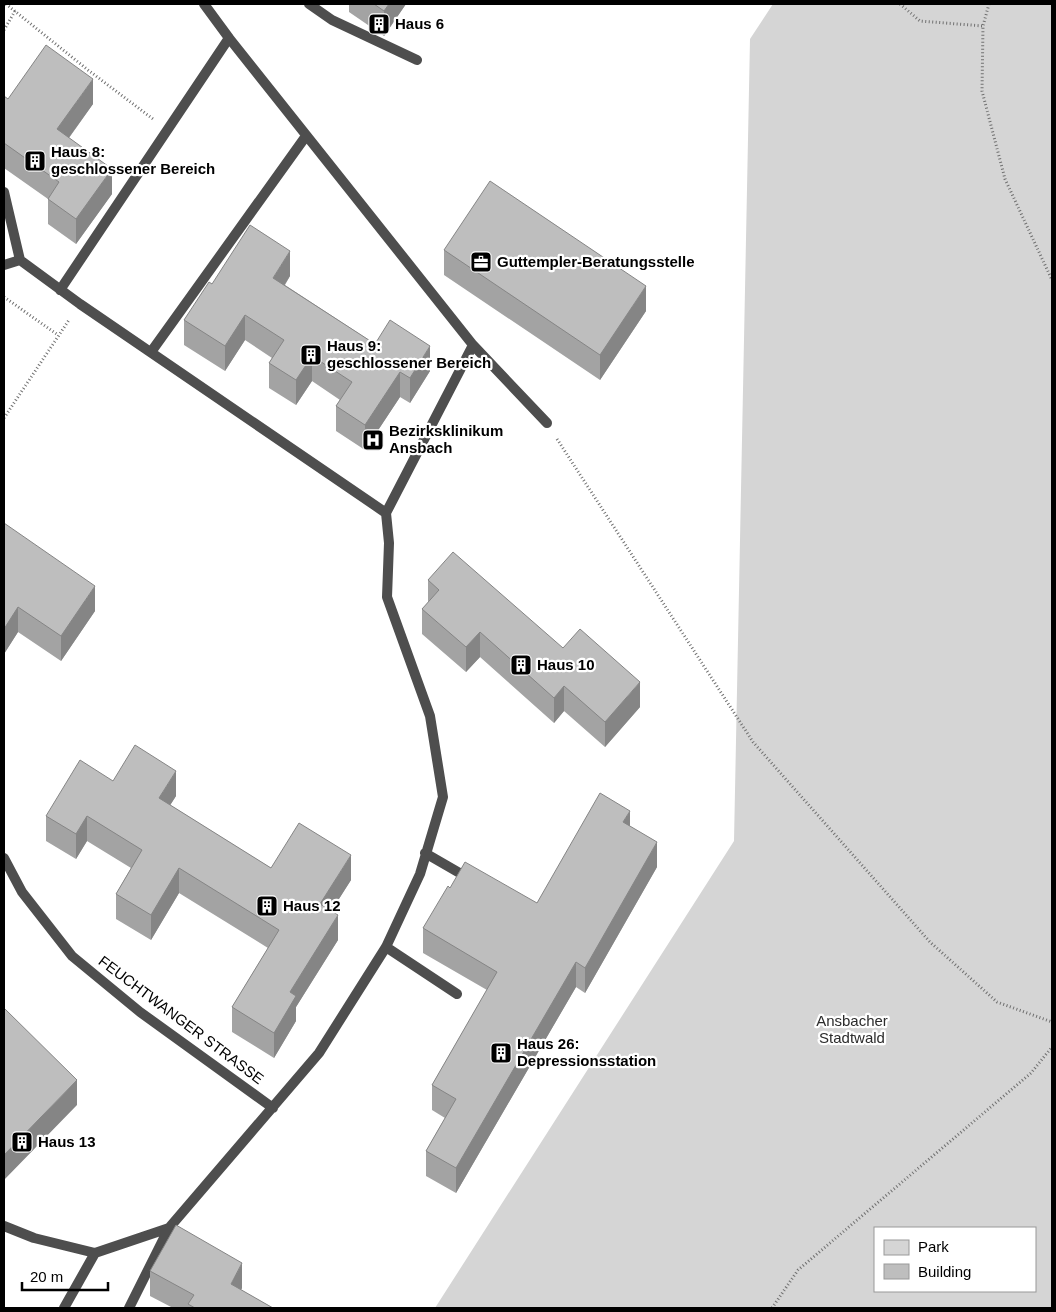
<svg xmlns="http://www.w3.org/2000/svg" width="1056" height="1312" viewBox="0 0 1056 1312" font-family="Arial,sans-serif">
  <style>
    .green { fill: #d5d5d5; fill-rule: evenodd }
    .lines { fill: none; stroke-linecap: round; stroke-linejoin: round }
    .path { stroke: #707070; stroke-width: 3; stroke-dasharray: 1 2.5; stroke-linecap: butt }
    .service { stroke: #4e4e4e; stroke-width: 10 }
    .wall { fill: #a3a3a3 }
    .shaded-wall { fill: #858585 }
    .building { fill: #bebebe; stroke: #858585 }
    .labels { text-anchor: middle; stroke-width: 4.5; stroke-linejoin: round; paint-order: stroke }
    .poi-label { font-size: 15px; font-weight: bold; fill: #000; stroke: #fff; text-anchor: start }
    .street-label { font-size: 15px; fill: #000; stroke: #fff }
    .park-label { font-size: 15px; fill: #2c2c2c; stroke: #fff }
  </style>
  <rect width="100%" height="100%" fill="#fff"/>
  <path class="green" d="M773,4H1052V1308H435L734,841L750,39ZM875,1228H1035V1291H875Z"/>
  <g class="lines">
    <path class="path" d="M6,4L88,70L153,119
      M900,4L920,21L983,26
      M989,4L983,26L982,91L1005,179L1052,280
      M4,30L15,11
      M4,297L58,335
      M4,418L69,320
      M557,439L753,742L930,942L997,1002L1052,1022
      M772,1308L798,1270L1031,1073L1052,1047"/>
    <path class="service" d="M309,4L332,20L417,60
      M229,38L473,345L547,423
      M4,192L20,260
      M4,265L20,260L80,304L386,513L389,543L387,597L430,716L443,797L420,874L386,947L319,1053L169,1228L95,1253L34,1238L4,1226
      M60,290L229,38L204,4
      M151,352L306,136
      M386,513L473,345
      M425,853L470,879
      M4,858L22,892L72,956L140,1012L273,1108
      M386,947L457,994
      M64,1308L95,1253
      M129,1308L169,1228"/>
  </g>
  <path class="wall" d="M349,4H406L384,36L349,12Z
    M4,96L8,99L93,104L69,138L112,194L76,244L48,224V199L4,168Z
    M444,250L646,311L600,380L444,275Z
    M290,276L285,285L375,344L430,371L410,403L400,397L365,450L336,431V406L340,400L312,381L296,405L269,388V363L272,358L245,340L225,371L184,345V320L212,284Z
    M4,523L95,611L61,661L18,632L4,654Z
    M428,580L563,648L640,707L605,747L564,711L554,723L480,657L466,672L422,634V609L428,603Z
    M113,781L176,796L170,805L271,868L351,880L331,911L338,940L296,1007V1021L274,1058L232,1032V1007L268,948L179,893L151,940L116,919V894L131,868L87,841L76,859L46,841V816Z
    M630,826L657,867L585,993L576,987L456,1193L426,1176V1151L445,1118L432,1110V1085L487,990L423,953V928L450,888L537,903Z
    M150,1271L242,1288L241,1290L273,1308H173L150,1296Z"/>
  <path class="shaded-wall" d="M389,4H406L384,36V11Z
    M93,79V104L57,154V129Z
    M112,169V194L76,244V219Z
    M290,251V276L273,303V278Z
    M646,286V311L600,380V355Z
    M245,315V340L225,371V346Z
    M430,346V371L410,403V378Z
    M312,356V381L296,405V380Z
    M400,372V397L365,450V425Z
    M95,586V611L61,661V636Z
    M18,607V632L4,654V629Z
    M480,632V657L466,672V647Z
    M640,682V707L605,747V722Z
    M564,686V711L554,723V698Z
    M176,771V796L159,823V798Z
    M630,811V836L623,822Z
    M87,816V841L76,859V834Z
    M657,842V867L585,993V968Z
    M351,855V880L320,929V904Z
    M179,868V893L151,940V915Z
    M338,915V940L296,1007V1021L274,1058V1033L290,992Z
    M576,962V987L456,1193V1168Z
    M77,1080V1105L4,1180V1155Z
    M242,1263V1288L231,1308V1284Z"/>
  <path class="building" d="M374,4H389L384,11Z
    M46,45L93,79L57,129L112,169L76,219L48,199L59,182L4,143V96L8,99Z
    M490,181L646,286L600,355L444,250Z
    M250,225L290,251L273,278L375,344L390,320L430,346L410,378L400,372L365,425L336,406L352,382L312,356L296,380L269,363L284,340L245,315L225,346L184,320L209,282L212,284Z
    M4,523L95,586L61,636L18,607L4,629Z
    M453,552L563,648L580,629L640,682L605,722L564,686L554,698L480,632L466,647L422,609L439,590L428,580Z
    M135,745L176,771L159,798L271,868L299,823L351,855L320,904L338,915L290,992L296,996L274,1033L232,1007L279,930L179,868L151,915L116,894L142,850L87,816L76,834L46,816L80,760L113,781Z
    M600,793L630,811L623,822L657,842L585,968L576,962L456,1168L426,1151L456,1099L432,1085L497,972L423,928L448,886L450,888L465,862L537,903Z
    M4,1008L77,1080L4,1155Z
    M176,1225L242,1263L231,1284L273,1308H195L188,1304L194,1295L150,1271Z"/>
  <defs>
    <g id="building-square" transform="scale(1.125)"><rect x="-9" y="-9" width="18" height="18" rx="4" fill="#000" stroke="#fff"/><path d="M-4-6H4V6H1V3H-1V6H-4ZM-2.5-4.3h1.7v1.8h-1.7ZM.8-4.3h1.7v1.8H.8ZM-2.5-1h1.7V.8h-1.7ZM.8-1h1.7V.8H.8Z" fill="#fff"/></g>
    <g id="office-square" transform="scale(1.125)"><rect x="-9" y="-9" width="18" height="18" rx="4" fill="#000" stroke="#fff"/><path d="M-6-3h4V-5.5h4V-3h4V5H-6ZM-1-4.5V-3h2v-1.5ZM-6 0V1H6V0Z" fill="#fff"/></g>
    <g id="hospital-square" transform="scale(1.125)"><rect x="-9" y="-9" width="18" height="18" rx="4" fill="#000" stroke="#fff"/><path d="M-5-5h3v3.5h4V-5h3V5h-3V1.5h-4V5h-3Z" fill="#fff"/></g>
  </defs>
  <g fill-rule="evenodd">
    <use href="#building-square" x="379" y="24"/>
    <use href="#building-square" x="35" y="161"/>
    <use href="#office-square" x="481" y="262"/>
    <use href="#building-square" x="311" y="355"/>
    <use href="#hospital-square" x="373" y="440"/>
    <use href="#building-square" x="521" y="665"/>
    <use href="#building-square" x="267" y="906"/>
    <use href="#building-square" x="501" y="1053"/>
    <use href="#building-square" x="22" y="1142"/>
  </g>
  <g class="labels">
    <g class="poi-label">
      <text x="395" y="29">Haus 6</text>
      <text x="51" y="157">Haus 8:<tspan x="51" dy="17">geschlossener Bereich</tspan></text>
      <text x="497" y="267">Guttempler-Beratungsstelle</text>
      <text x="327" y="351">Haus 9:<tspan x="327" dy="17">geschlossener Bereich</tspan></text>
      <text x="389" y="436">Bezirksklinikum<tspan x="389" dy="17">Ansbach</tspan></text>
      <text x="537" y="670">Haus 10</text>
      <text x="283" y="911">Haus 12</text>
      <text x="517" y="1049">Haus 26:<tspan x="517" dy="17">Depressionsstation</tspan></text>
      <text x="38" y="1147">Haus 13</text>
    </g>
    <g class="street-label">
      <text transform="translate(181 1020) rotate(37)" y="5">FEUCHTWANGER STRASSE</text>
    </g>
    <g class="park-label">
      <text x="852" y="1026">Ansbacher<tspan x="852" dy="17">Stadtwald</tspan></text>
    </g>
  </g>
  <rect width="1056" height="1312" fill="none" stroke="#000000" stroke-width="10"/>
  <rect x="874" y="1227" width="162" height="65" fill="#ffffff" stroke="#999999"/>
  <rect x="884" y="1240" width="25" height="15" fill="#d5d5d5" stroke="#999999"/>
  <text x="918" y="1252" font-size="15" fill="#000000">Park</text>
  <rect x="884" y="1264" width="25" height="15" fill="#bebebe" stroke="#999999"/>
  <text x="918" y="1277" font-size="15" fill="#000000">Building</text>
  <path d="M22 1282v8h86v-8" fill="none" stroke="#000000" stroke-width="2.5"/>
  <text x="30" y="1282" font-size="15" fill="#000000" stroke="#ffffff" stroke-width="4" paint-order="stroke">20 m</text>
</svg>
